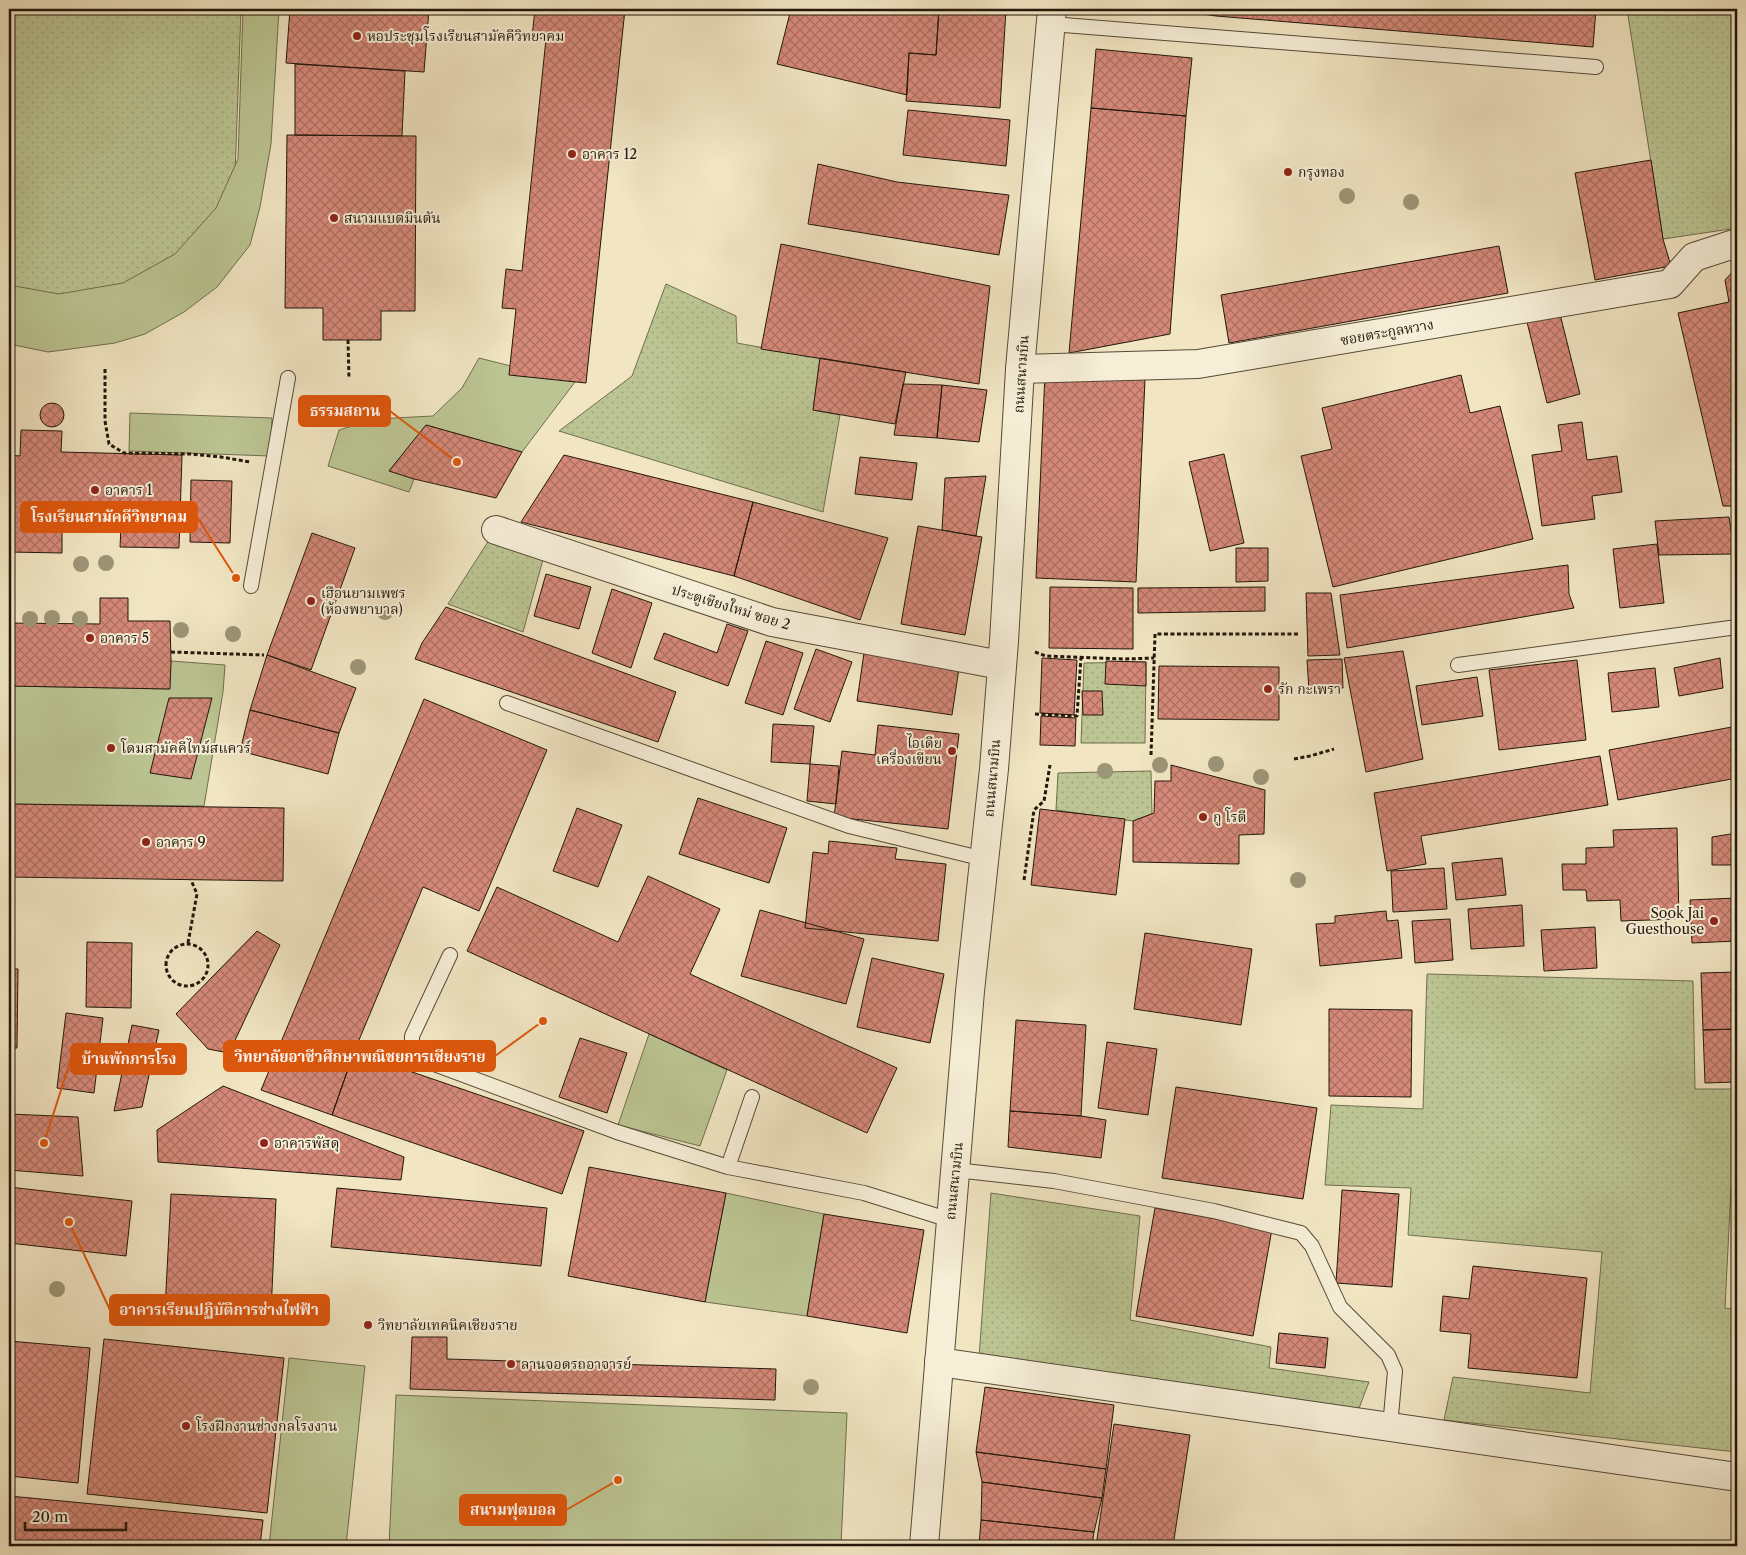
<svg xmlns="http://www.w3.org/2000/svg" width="1746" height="1555" viewBox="0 0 1746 1555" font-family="'Libre Caslon Text','Noto Serif Thai',serif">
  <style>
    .grass { fill: url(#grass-dots); stroke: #6f6e4e }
    .green { fill: #bbc492; stroke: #6f6e4e }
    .building { fill: url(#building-cross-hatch); stroke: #23170a }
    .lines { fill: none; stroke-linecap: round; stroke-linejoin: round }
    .service-casing { stroke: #564a38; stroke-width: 16 }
    .minor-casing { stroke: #564a38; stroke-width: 30 }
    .tertiary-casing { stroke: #564a38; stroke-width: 30 }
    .path { stroke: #23170a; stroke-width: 3; stroke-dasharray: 4 2.5; stroke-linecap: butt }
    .service { stroke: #f6eed7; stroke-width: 14 }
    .minor { stroke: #f6eed7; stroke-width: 28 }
    .tertiary { stroke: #f6eed7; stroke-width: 28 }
    .tree { fill: #9d9577 }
    .poi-dot { fill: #8f2418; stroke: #f6eed7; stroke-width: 2 }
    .labels { text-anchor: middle; stroke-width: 4; stroke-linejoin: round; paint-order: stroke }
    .poi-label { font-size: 14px; fill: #23170a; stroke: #f6eed7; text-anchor: start }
    .street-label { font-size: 14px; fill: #23170a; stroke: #f6eed7 }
    .leader { fill: none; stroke: #de560c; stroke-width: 2 }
    .callout-dot { fill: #de560c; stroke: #f6eed7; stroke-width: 2 }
    .callout { fill: #de560c; stroke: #de560c; stroke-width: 2 }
    .callout-label { font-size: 15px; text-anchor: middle; font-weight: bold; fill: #fff }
  </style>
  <defs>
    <pattern id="grass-dots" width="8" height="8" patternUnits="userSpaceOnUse" patternTransform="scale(1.25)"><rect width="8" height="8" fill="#bbc492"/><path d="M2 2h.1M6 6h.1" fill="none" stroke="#a0a87d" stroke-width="1.8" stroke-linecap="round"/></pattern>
    <pattern id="building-cross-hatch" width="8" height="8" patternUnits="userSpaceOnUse" patternTransform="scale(1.25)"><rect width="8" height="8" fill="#d68979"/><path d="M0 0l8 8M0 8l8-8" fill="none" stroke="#ad6f61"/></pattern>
  </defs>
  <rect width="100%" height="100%" fill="#f1e5c2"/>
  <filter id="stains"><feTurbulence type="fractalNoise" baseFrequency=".004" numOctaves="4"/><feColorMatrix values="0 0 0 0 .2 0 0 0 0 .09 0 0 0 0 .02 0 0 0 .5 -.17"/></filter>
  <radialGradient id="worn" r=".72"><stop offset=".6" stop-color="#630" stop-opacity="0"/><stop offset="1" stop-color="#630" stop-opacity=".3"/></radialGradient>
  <path class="grass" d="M9,9H241L235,174L213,224L120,299L9,301Z
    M1627,9H1737V228L1663,239Z
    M666,284L736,316L737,343L820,358L813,410L840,415L823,512L559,431L632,376Z
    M491,537L544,556L523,632L448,604Z
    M1146,662L1145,743H1081L1084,663Z
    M1151,771L1152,814L1133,821L1056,810L1058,773Z
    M1427,974L1693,981L1695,1089H1737V1187H1731L1725,1308L1737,1310V1452L1444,1420L1453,1377L1590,1393L1602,1252L1408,1235L1411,1188L1325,1185L1331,1105L1423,1109Z
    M991,1193L1140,1216L1130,1320L1271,1347L1269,1368L1369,1382L1358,1411L979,1357Z"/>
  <path class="green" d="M243,9H279L271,144L260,207L250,245L217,287L184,312L145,334L115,343L48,352L9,344V285L59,294L123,283L175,254L216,208L238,159Z
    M479,358L575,382L522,452L426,425L389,471L414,479L409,492L328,466L339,430L375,419L433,416L462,388Z
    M130,413L272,418L270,456L129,451Z
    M171,661L225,665L223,692L204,806L9,804V686L169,689Z
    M649,1034L727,1070L700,1146L618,1125Z
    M726,1193L824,1214L807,1316L705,1302Z
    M289,1358L365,1366L346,1546H269Z
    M396,1395L847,1413L841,1546H389Z"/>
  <path class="building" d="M290,9H429L424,72L286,63Z
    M535,9H625L586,383L509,375L516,309L502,308L506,269L522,271L546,39L532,37Z
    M791,9H939L936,55L909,53L907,95L777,64Z
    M939,9H1006L1000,108L906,101L909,53L936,55Z
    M1168,9H1216V16Z
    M1216,9H1596L1593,47L1216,16Z
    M1096,49L1192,58L1186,116L1091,108Z
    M295,64L405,71L402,136L295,135Z
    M1091,108L1186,116L1170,334L1069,353Z
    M908,110L1010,120L1006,166L903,155Z
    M287,135L416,136L415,311H381V340H323V308H285Z
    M1651,160L1663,239L1671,266L1595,280L1575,173Z
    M818,164L897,182L1009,195L999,255L808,224Z
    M781,244L990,286L979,384L761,349Z
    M1499,246L1508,293L1229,343L1221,295Z
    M1737,267V506H1723L1678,313L1729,302L1725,280Z
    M1560,314L1580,394L1547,403L1527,322Z
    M820,358L906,372L895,424L813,410Z
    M1045,373L1145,379L1136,582L1036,578Z
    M1461,375L1470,413L1500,406L1533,539L1333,587L1301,456L1332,449L1322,408Z
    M903,384L942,385L937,438L894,435Z
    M942,385L987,390L979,442L937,438Z
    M40 415a12 12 0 1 1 24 0a12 12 0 1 1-24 0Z
    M1582,422L1587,460L1617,456L1622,492L1592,496L1595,519L1542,526L1532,455L1562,451L1558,425Z
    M426,425L522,452L496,498L414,479L389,471Z
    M21,430L62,431L61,452L182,455L179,548L120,547L121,527L62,525V553L9,552V455L20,456Z
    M1224,454L1244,543L1210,551L1189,462Z
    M564,455L753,502L734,576L521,522Z
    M860,457L917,463L912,500L855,494Z
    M986,476L976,536L942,530L945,478Z
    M191,480L232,481L230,543L190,542Z
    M753,502L888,538L860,620L734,576Z
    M1729,517L1735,554L1659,555L1655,521Z
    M918,526L982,537L965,635L901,624Z
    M312,533L355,548L311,670L267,655Z
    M1657,544L1664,603L1620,608L1613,549Z
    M1236,548H1268V581L1236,582Z
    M1568,565L1569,594L1574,608L1347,648L1340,595Z
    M546,574L591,587L579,629L534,616Z
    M1050,587L1133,588V649L1049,648Z
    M1265,587V611L1138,613V588Z
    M612,589L652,603L631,668L592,653Z
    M1306,593H1331L1340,655L1308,656Z
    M100,598H128V621H170L171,661L170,689L9,686V623L100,624Z
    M446,607L676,692L658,742L415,659L422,643Z
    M727,624L748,631L728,686L654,659L664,633L717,653Z
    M766,641L803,653L783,715L745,703Z
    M816,649L852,662L830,722L794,709Z
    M1403,651L1423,759L1366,772L1344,658Z
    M864,653L959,668L952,715L857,701Z
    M267,655L356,688L339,733L250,710Z
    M1042,658L1077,660L1074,715L1040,713Z
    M1720,658L1723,688L1679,696L1674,668Z
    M1342,659L1343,688L1309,690L1307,660Z
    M1577,660L1586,740L1499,750L1489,670Z
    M1106,661L1146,662V686L1105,684Z
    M1159,666L1279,667V720L1158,719Z
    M1655,668L1659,707L1612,712L1608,673Z
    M1477,677L1483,716L1422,725L1416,686Z
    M1082,691H1102L1103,715H1083Z
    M169,698H212L191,779L150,773Z
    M424,699L547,750L479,911L423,887L354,1052L332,1115L261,1090Z
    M250,710L339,733L328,774L240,751Z
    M1041,716L1076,718L1075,746L1040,745Z
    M773,724L814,726L810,764L771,762Z
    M878,725L959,734L948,829L834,817L842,751L875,755Z
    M1737,726V778L1618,800L1609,750Z
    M1600,756L1608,805L1421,836L1426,864L1387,871L1374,793Z
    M810,764L839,766L836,804L807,801Z
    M1171,765L1265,790L1264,834L1239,835V864L1133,862V821L1154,813L1155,781H1171Z
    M698,798L787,828L769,883L679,854Z
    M9,804L284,808L283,881L9,877Z
    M577,808L622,825L598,887L553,871Z
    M1040,809L1125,819L1116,895L1031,885Z
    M1677,828L1679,919L1621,921L1620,900L1587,901L1586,890H1563L1562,864H1586V848L1614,847L1613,830Z
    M1737,833V865H1712V837Z
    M829,841L897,848L895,859L946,864L938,941L805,928L813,852L828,854Z
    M1502,858L1506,895L1456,900L1452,863Z
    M1444,868L1447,909L1393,912L1391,871Z
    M648,876L720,909L690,974L897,1068L867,1133L467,951L497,887L618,942Z
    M1737,898V941L1692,943L1690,900Z
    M1522,905L1524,946L1471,949L1468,909Z
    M760,910L864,939L846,1004L741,976Z
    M1386,911L1387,921L1398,920L1402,958L1320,966L1316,924L1335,923V916Z
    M1450,919L1453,960L1415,963L1412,921Z
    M1595,927L1597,968L1544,971L1541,930Z
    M257,931L280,945L229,1053L208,1049L176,1014Z
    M1145,933L1252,949L1241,1025L1134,1009Z
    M87,942L132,943L131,1008L86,1007Z
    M872,958L944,974L930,1043L857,1027Z
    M9,969H18L17,1048H9Z
    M1737,972V1029L1703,1030L1701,973Z
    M1329,1009L1412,1010L1411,1097L1329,1096Z
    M66,1013L103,1018L94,1093L57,1088Z
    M1016,1020L1086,1025L1081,1116L1010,1111Z
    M132,1025L159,1030L142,1107L114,1111Z
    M1737,1029V1082L1705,1083L1703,1030Z
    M580,1038L627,1053L607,1113L559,1097Z
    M1107,1042L1157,1049L1148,1115L1098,1108Z
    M354,1052L584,1131L562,1194L332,1115Z
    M223,1086L404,1157L401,1180L158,1162L157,1130Z
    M1176,1087L1317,1108L1303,1199L1162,1178Z
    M1010,1111L1081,1116L1106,1120L1101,1158L1008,1147Z
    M9,1114L78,1117L83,1176L9,1170Z
    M589,1167L726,1193L705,1302L568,1276Z
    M9,1187L132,1201L126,1256L9,1243Z
    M337,1188L547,1208L541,1266L331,1247Z
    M1342,1190L1399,1194L1392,1287L1336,1283Z
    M171,1194L276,1199L271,1314L165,1310Z
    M1155,1208L1272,1229L1253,1336L1136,1316Z
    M824,1214L924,1230L907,1333L807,1316Z
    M1473,1266L1587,1278L1577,1378L1468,1368L1471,1334L1440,1331L1443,1296L1469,1299Z
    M1279,1333L1328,1338L1325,1368L1276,1363Z
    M412,1337H447V1359L776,1369L775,1400L410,1389Z
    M104,1339L284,1358L267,1513L87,1494Z
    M9,1341L90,1348L78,1483L9,1476Z
    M985,1387L1114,1405L1106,1469L976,1452Z
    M1114,1424L1190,1435L1173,1546H1096Z
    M976,1452L1106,1469L1102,1498L982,1482Z
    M982,1482L1102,1498L1094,1532L981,1520Z
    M9,1496L263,1520L260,1546H9Z
    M981,1520L1094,1532L1092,1546H979Z"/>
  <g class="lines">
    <g class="service-casing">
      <path id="service" d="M1051,24L1596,67
        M251,586L288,378
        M1458,665L1737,627
        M507,703L849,826L984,859
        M450,955L412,1036V1049L418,1058L617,1132L728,1167L864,1193L950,1220
        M728,1167L752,1097
        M956,1170L1054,1181L1214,1211L1301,1233L1312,1246L1340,1307L1388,1355L1395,1371L1390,1427"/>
    </g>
    <g class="minor-casing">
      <path id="minor" d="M1020,369L1198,364L1670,284L1694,257L1737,243
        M496,530L772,622L1001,665
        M939,1362L1737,1477"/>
    </g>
    <g class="tertiary-casing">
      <path id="tertiary" d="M924,1546L970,991L994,769L1004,641L1020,369L1052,9"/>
    </g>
    <path class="path" d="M348,340L349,379
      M105,369V421L109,444L124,453L190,454L221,457L250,462
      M171,652L264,655
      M1035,652L1046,656L1125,659L1154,658
      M1035,714L1077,716L1081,657
      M1151,755L1155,634H1298
      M1294,759L1310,756L1334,749
      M1024,880L1034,810L1044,801L1050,765
      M188,943L197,894L191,880
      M166 965a21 21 0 1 1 42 0a21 21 0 1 1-42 0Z"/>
    <use href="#service" class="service"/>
    <use href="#minor" class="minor"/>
    <use href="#tertiary" class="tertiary"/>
  </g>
  <g class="tree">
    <circle cx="1347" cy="196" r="8"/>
    <circle cx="1411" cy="202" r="8"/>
    <circle cx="106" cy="563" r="8"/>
    <circle cx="81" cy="564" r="8"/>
    <circle cx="385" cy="612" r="8"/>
    <circle cx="52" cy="618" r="8"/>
    <circle cx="30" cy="619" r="8"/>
    <circle cx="80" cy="619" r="8"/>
    <circle cx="181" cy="630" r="8"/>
    <circle cx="233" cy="634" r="8"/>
    <circle cx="358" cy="667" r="8"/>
    <circle cx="1216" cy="764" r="8"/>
    <circle cx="1160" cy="765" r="8"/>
    <circle cx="1105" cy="771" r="8"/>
    <circle cx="1261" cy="777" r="8"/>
    <circle cx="1298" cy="880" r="8"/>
    <circle cx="57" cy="1289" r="8"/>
    <circle cx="811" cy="1387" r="8"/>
  </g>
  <g class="poi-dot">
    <circle cx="357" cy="36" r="5"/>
    <circle cx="572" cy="154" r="5"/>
    <circle cx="1288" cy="172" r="5"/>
    <circle cx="334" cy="218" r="5"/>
    <circle cx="95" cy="490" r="5"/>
    <circle cx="311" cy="601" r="5"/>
    <circle cx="90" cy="638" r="5"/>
    <circle cx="1268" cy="689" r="5"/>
    <circle cx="111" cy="748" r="5"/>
    <circle cx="952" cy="751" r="5"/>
    <circle cx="1203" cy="817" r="5"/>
    <circle cx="146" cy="842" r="5"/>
    <circle cx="1714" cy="921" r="5"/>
    <circle cx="264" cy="1143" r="5"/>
    <circle cx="368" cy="1325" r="5"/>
    <circle cx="511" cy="1364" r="5"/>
    <circle cx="186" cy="1426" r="5"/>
  </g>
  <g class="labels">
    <g class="poi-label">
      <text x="367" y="41">หอประชุมโรงเรียนสามัคคีวิทยาคม</text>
      <text x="582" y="159">อาคาร 12</text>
      <text x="1298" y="177">กรุงทอง</text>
      <text x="344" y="223">สนามแบตมินตัน</text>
      <text x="105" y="495">อาคาร 1</text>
      <text x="321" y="598">เฮือนยามเพชร<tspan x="321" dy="16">(ห้องพยาบาล)</tspan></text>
      <text x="100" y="643">อาคาร 5</text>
      <text x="1278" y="694">รัก กะเพรา</text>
      <text x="942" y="748" text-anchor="end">ไอเดีย<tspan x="942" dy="16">เครื่องเขียน</tspan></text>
      <text x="121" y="753">โดมสามัคคีไทม์สแควร์</text>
      <text x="1213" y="822">กู โรตี</text>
      <text x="156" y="847">อาคาร 9</text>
      <text x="1704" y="918" text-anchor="end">Sook Jai<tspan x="1704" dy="16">Guesthouse</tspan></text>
      <text x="274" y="1148">อาคารพัสดุ</text>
      <text x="378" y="1330">วิทยาลัยเทคนิคเชียงราย</text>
      <text x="521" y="1369">ลานจอดรถอาจารย์</text>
      <text x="196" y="1431">โรงฝึกงานช่างกลโรงงาน</text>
    </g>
    <g class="street-label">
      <text transform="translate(1387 332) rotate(-10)" y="5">ซอยตระกูลหวาง</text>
      <text transform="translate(1021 374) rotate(-86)" y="5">ถนนสนามบิน</text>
      <text transform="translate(731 607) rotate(17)" y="5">ประตูเชียงใหม่ ซอย 2</text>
      <text transform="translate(992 778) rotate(-85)" y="5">ถนนสนามบิน</text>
      <text transform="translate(954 1181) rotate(-84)" y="5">ถนนสนามบิน</text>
    </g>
  </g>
  <path class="leader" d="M457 462L390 411M236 578L197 517M543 1021L495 1056M44 1143L71 1059M69 1222L110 1310M618 1480L566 1510"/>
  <g class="callout-dot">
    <circle cx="457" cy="462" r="5"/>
    <circle cx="236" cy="578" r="5"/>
    <circle cx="543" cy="1021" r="5"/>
    <circle cx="44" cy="1143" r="5"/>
    <circle cx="69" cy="1222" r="5"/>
    <circle cx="618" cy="1480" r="5"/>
  </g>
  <g class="callout">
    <rect x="299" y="396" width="91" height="30" rx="5"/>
    <rect x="21" y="502" width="176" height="30" rx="5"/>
    <rect x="224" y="1041" width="271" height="30" rx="5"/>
    <rect x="71" y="1044" width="115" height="30" rx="5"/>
    <rect x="110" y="1295" width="219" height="30" rx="5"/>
    <rect x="460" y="1495" width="106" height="30" rx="5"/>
  </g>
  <g class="callout-label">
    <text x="345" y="416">ธรรมสถาน</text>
    <text x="109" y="522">โรงเรียนสามัคคีวิทยาคม</text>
    <text x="360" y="1062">วิทยาลัยอาชีวศึกษาพณิชยการเชียงราย</text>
    <text x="129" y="1064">บ้านพักภารโรง</text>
    <text x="219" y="1315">อาคารเรียนปฏิบัติการช่างไฟฟ้า</text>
    <text x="513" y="1515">สนามฟุตบอล</text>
  </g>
  <rect width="1746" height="1555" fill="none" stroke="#f1e5c2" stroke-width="30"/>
  <rect x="10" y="10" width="1726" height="1535" fill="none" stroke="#23170a" stroke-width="2.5"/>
  <rect x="15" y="15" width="1716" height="1525" fill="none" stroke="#23170a"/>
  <path d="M25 1522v8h101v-8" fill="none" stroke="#23170a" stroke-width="2.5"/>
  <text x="32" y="1522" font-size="15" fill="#23170a" stroke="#f6eed7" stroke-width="4" paint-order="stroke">20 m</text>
  <rect width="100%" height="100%" filter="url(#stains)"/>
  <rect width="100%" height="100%" fill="url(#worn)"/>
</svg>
